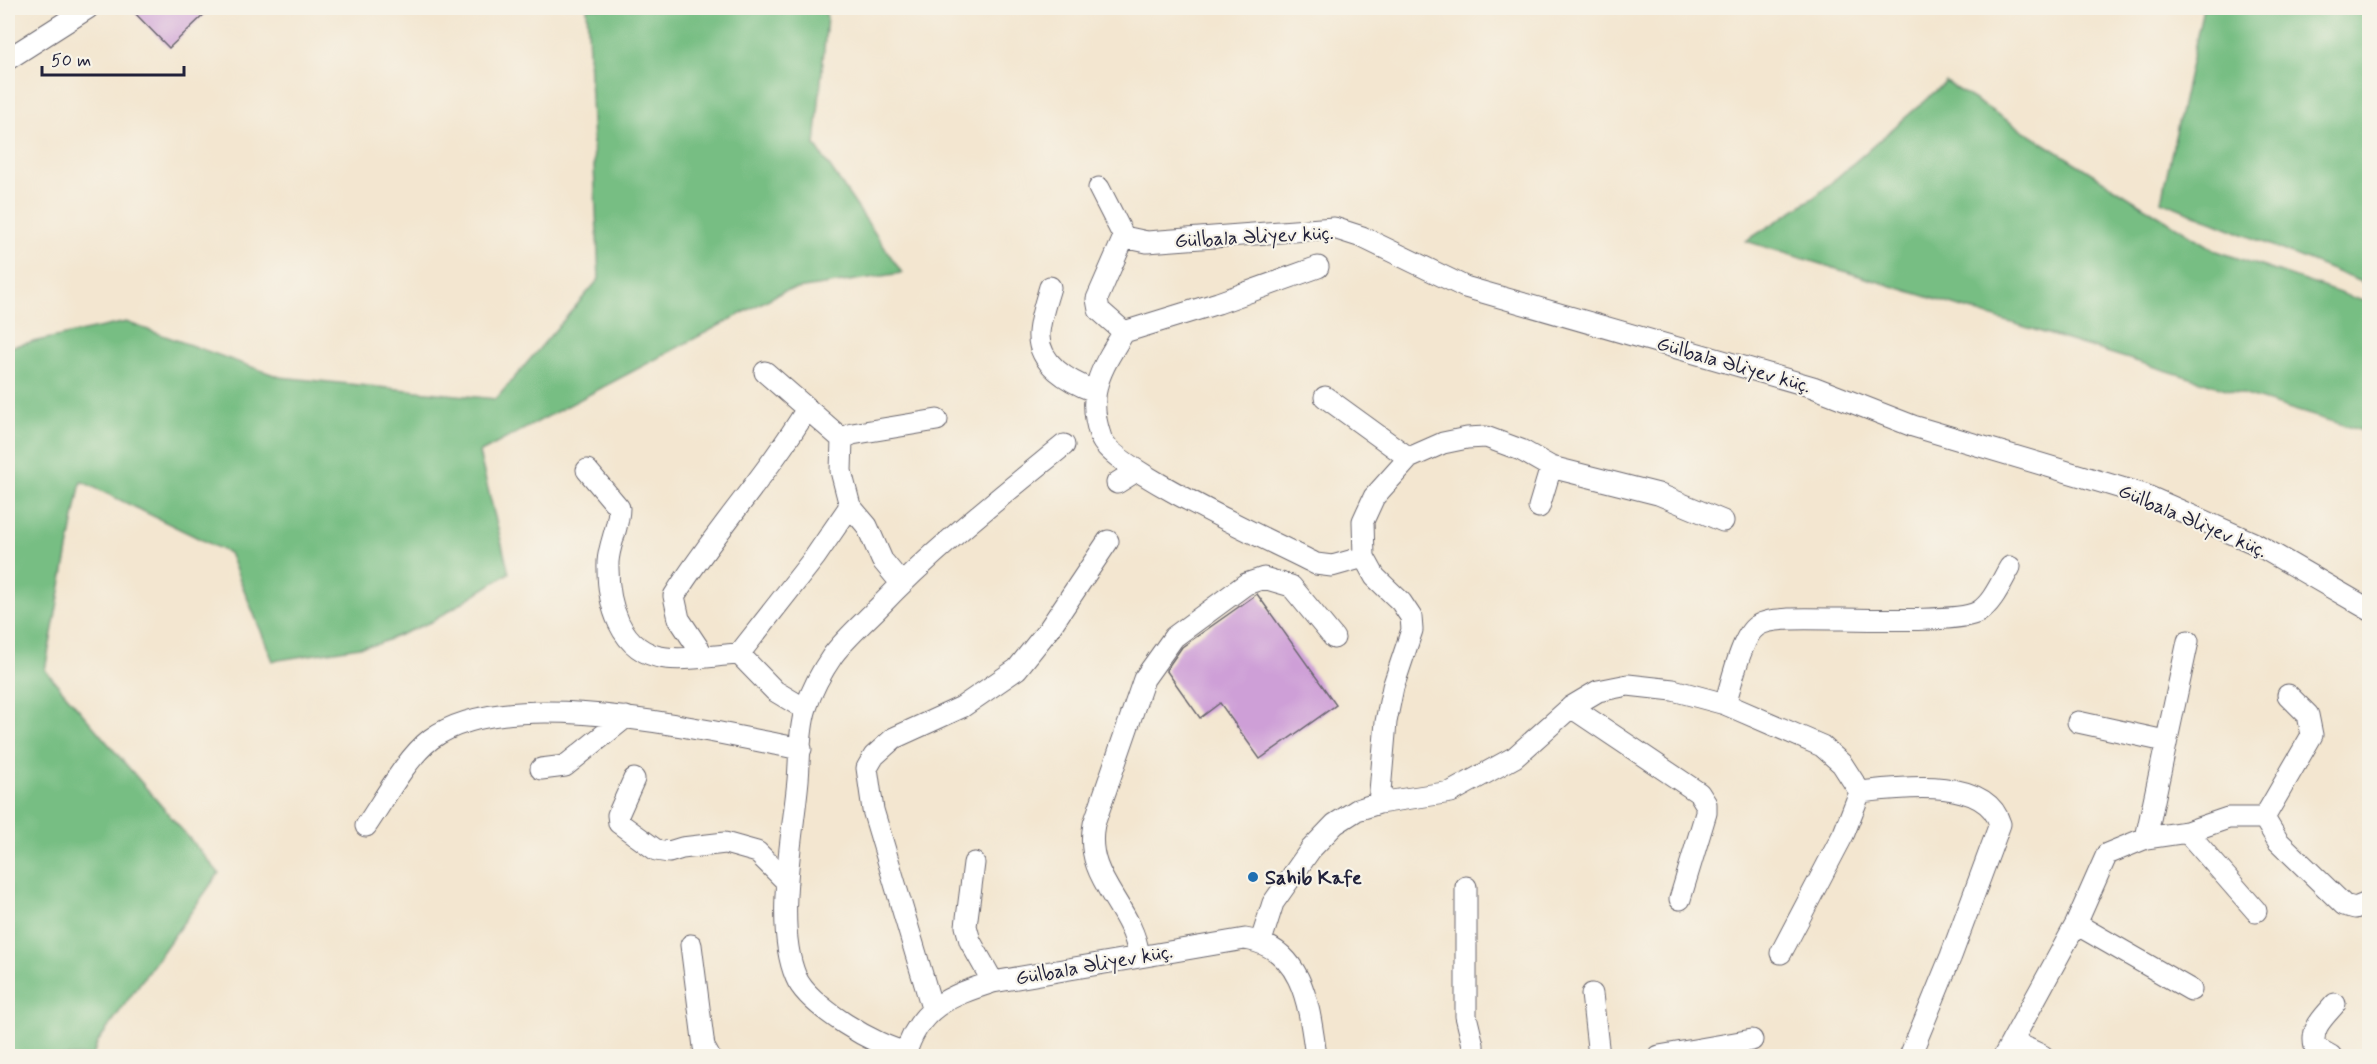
<svg xmlns="http://www.w3.org/2000/svg" width="2377" height="1064" viewBox="0 0 2377 1064" font-family="Mynerve,sans-serif">
  <style>
    .forest { fill: #77be83; stroke: #4c705f; stroke-width: 1.5 }
    .building { fill: #ce9fd7 }
    .lines { fill: none; stroke-linecap: round; stroke-linejoin: round }
    .minor-casing { stroke: #6b676f; stroke-width: 23 }
    .minor { stroke: #fff; stroke-width: 21 }
    .poi-dot { fill: #1f6fb2; stroke: #f7f3e8; stroke-width: 2 }
    .labels { text-anchor: middle; stroke-width: 4.5; stroke-linejoin: round; paint-order: stroke }
    .street-label { font-size: 20px; fill: #22223b; stroke: #f7f3e8 }
    .poi-label { font-size: 20px; font-weight: bold; fill: #22223b; stroke: #f7f3e8; text-anchor: start }
  </style>
  <rect width="100%" height="100%" fill="#f7f3e8"/>
  <filter id="ink" filterUnits="userSpaceOnUse"><feTurbulence type="fractalNoise" baseFrequency=".0167" numOctaves="2"/><feDisplacementMap in="SourceGraphic" scale="12" xChannelSelector="R" yChannelSelector="G"/><feConvolveMatrix kernelMatrix="1 2 1 2 8 2 1 2 1" color-interpolation-filters="sRGB"/></filter>
  <filter id="wash" filterUnits="userSpaceOnUse"><feTurbulence type="fractalNoise" baseFrequency=".008" numOctaves="4" result="noise"/><feDisplacementMap in="SourceGraphic" scale="24" xChannelSelector="R" yChannelSelector="G"/><feGaussianBlur stdDeviation="1.35" result="paint"/><feColorMatrix in="noise" values="0 0 0 0 0 0 0 0 0 0 0 0 0 0 0 0 0 1.4 0 .05"/><feComposite in="paint" operator="in"/></filter>
  <g filter="url(#wash)">
    <rect width="100%" height="100%" fill="#f3e6d0"/>
    <path class="forest" d="M587,8H823L827,17L815,145L902,273L784,291L479,453L509,573L433,621L378,644L273,661L229,553L81,481L45,670L219,873L97,1043L93,1056H8V347L126,322L280,377L496,399L599,279Z
      M2203,8H2369V285L2161,201Z
      M1946,82L2214,250L2369,303V433L1746,241L1816,196Z"/>
    <g id="blocks">
      <path class="building" d="M130,8H211L169,48Z
        M1257,594L1336,705L1260,759L1220,703L1200,718L1166,670L1182,647Z"/>
    </g>
  </g>
  <g filter="url(#ink)">
    <use href="#blocks" fill-opacity="0" stroke="#6b676f" stroke-width="1.5"/>
    <g class="lines">
      <g class="minor-casing">
        <path id="minor" d="M8,59L88,8
          M1099,188L1124,237
          M1124,237L1147,242L1334,228L1362,237L1465,287L1813,387L1913,426L2145,495L2256,544L2370,610
          M1124,237L1097,299L1099,310L1124,332C1101,369 1085,393 1101,438C1111,469 1280,545 1316,564L1332,566L1364,557L1375,577L1401,602L1411,617L1412,630L1393,687L1386,722L1379,803L1357,810L1335,824L1311,849L1273,903L1261,941
          M1050,287C1046,301 1040,318 1039,333C1037,364 1070,382 1094,391
          M1124,332L1218,303L1318,267
          M765,372L842,439
          M1325,397L1409,458
          M587,470L619,508C619,527 609,544 608,562C607,602 619,653 666,658C689,661 716,655 739,654L775,691L805,709
          M1117,483L1136,471
          M1539,507L1551,467
          M1364,557L1363,521L1374,497L1409,458L1443,443L1467,438L1486,437L1521,450L1551,467L1658,494L1723,521
          M901,583L882,560L867,526L850,506L841,471L842,439L852,434L937,420
          M739,654L815,557L850,506
          M703,655L679,619L674,596C715,531 767,475 807,409
          M1725,704C1731,686 1741,636 1757,626C1766,620 1778,620 1789,619C1823,617 1956,625 1978,612C1993,603 2001,582 2010,567
          M1571,707L1699,793L1706,804V813L1680,899
          M2078,722L2165,741
          M541,769L565,766L626,717
          M634,779L618,815L619,823L656,850L669,852L682,848L725,843L757,852L787,882
          M1379,803L1451,792L1515,757L1571,707L1598,691L1628,685L1673,690L1725,704L1822,746L1842,764L1860,792C1898,788 1986,775 2000,824L1951,956L1910,1056
          M2264,818L2312,735L2308,715L2288,695
          M366,826C384,800 406,758 431,739C510,681 709,732 801,749
          M2187,832L2256,911
          M2146,838L2188,641
          M974,863L966,926L970,941L993,982
          M1466,887V1016L1473,1045V1056
          M2076,924L2191,990
          M691,945L704,1047L709,1056
          M1781,953L1844,833L1860,792
          M1139,956C1132,904 1083,879 1094,824L1144,679L1174,637L1246,584L1264,578L1291,586L1334,638
          M1592,994L1599,1056
          M932,1008L873,810L867,768L874,756L894,738L962,707L1017,669L1049,629L1108,541
          M2012,1041L2043,1056
          M906,1052C878,1048 807,1005 796,977C774,925 793,836 798,780C800,757 799,729 806,708C812,689 822,671 833,655C845,639 862,624 877,609C934,549 999,498 1064,445
          M905,1056C918,1008 949,996 993,982L1245,939C1304,948 1309,1007 1316,1056
          M1659,1056L1752,1040
          M2004,1056L2076,924L2107,854L2146,838L2187,832L2228,818H2264L2278,841L2344,905L2355,908L2370,902
          M2331,1056L2315,1047C2310,1028 2324,1017 2335,1004"/>
      </g>
      <use href="#minor" class="minor"/>
    </g>
  </g>
  <circle class="poi-dot" cx="1253" cy="877" r="6"/>
  <g class="labels">
    <g class="street-label">
      <text transform="translate(1254 236) rotate(-3)" y="7">Gülbala Əliyev küç.</text>
      <text transform="translate(1734 364) rotate(16)" y="7">Gülbala Əliyev küç.</text>
      <text transform="translate(2193 520) rotate(23)" y="7">Gülbala Əliyev küç.</text>
      <text transform="translate(1094 964) rotate(-10)" y="7">Gülbala Əliyev küç.</text>
    </g>
    <g class="poi-label">
      <text x="1265" y="884">Sahib Kafe</text>
    </g>
  </g>
  <rect width="2377" height="1064" fill="none" stroke="#f7f3e8" stroke-width="30"/>
  <path d="M42 66v9h142v-9" fill="none" stroke="#22223b" stroke-width="3"/>
  <text x="51" y="66" font-size="18" fill="#22223b" stroke="#f7f3e8" stroke-width="4.5" paint-order="stroke">50 m</text>
</svg>
